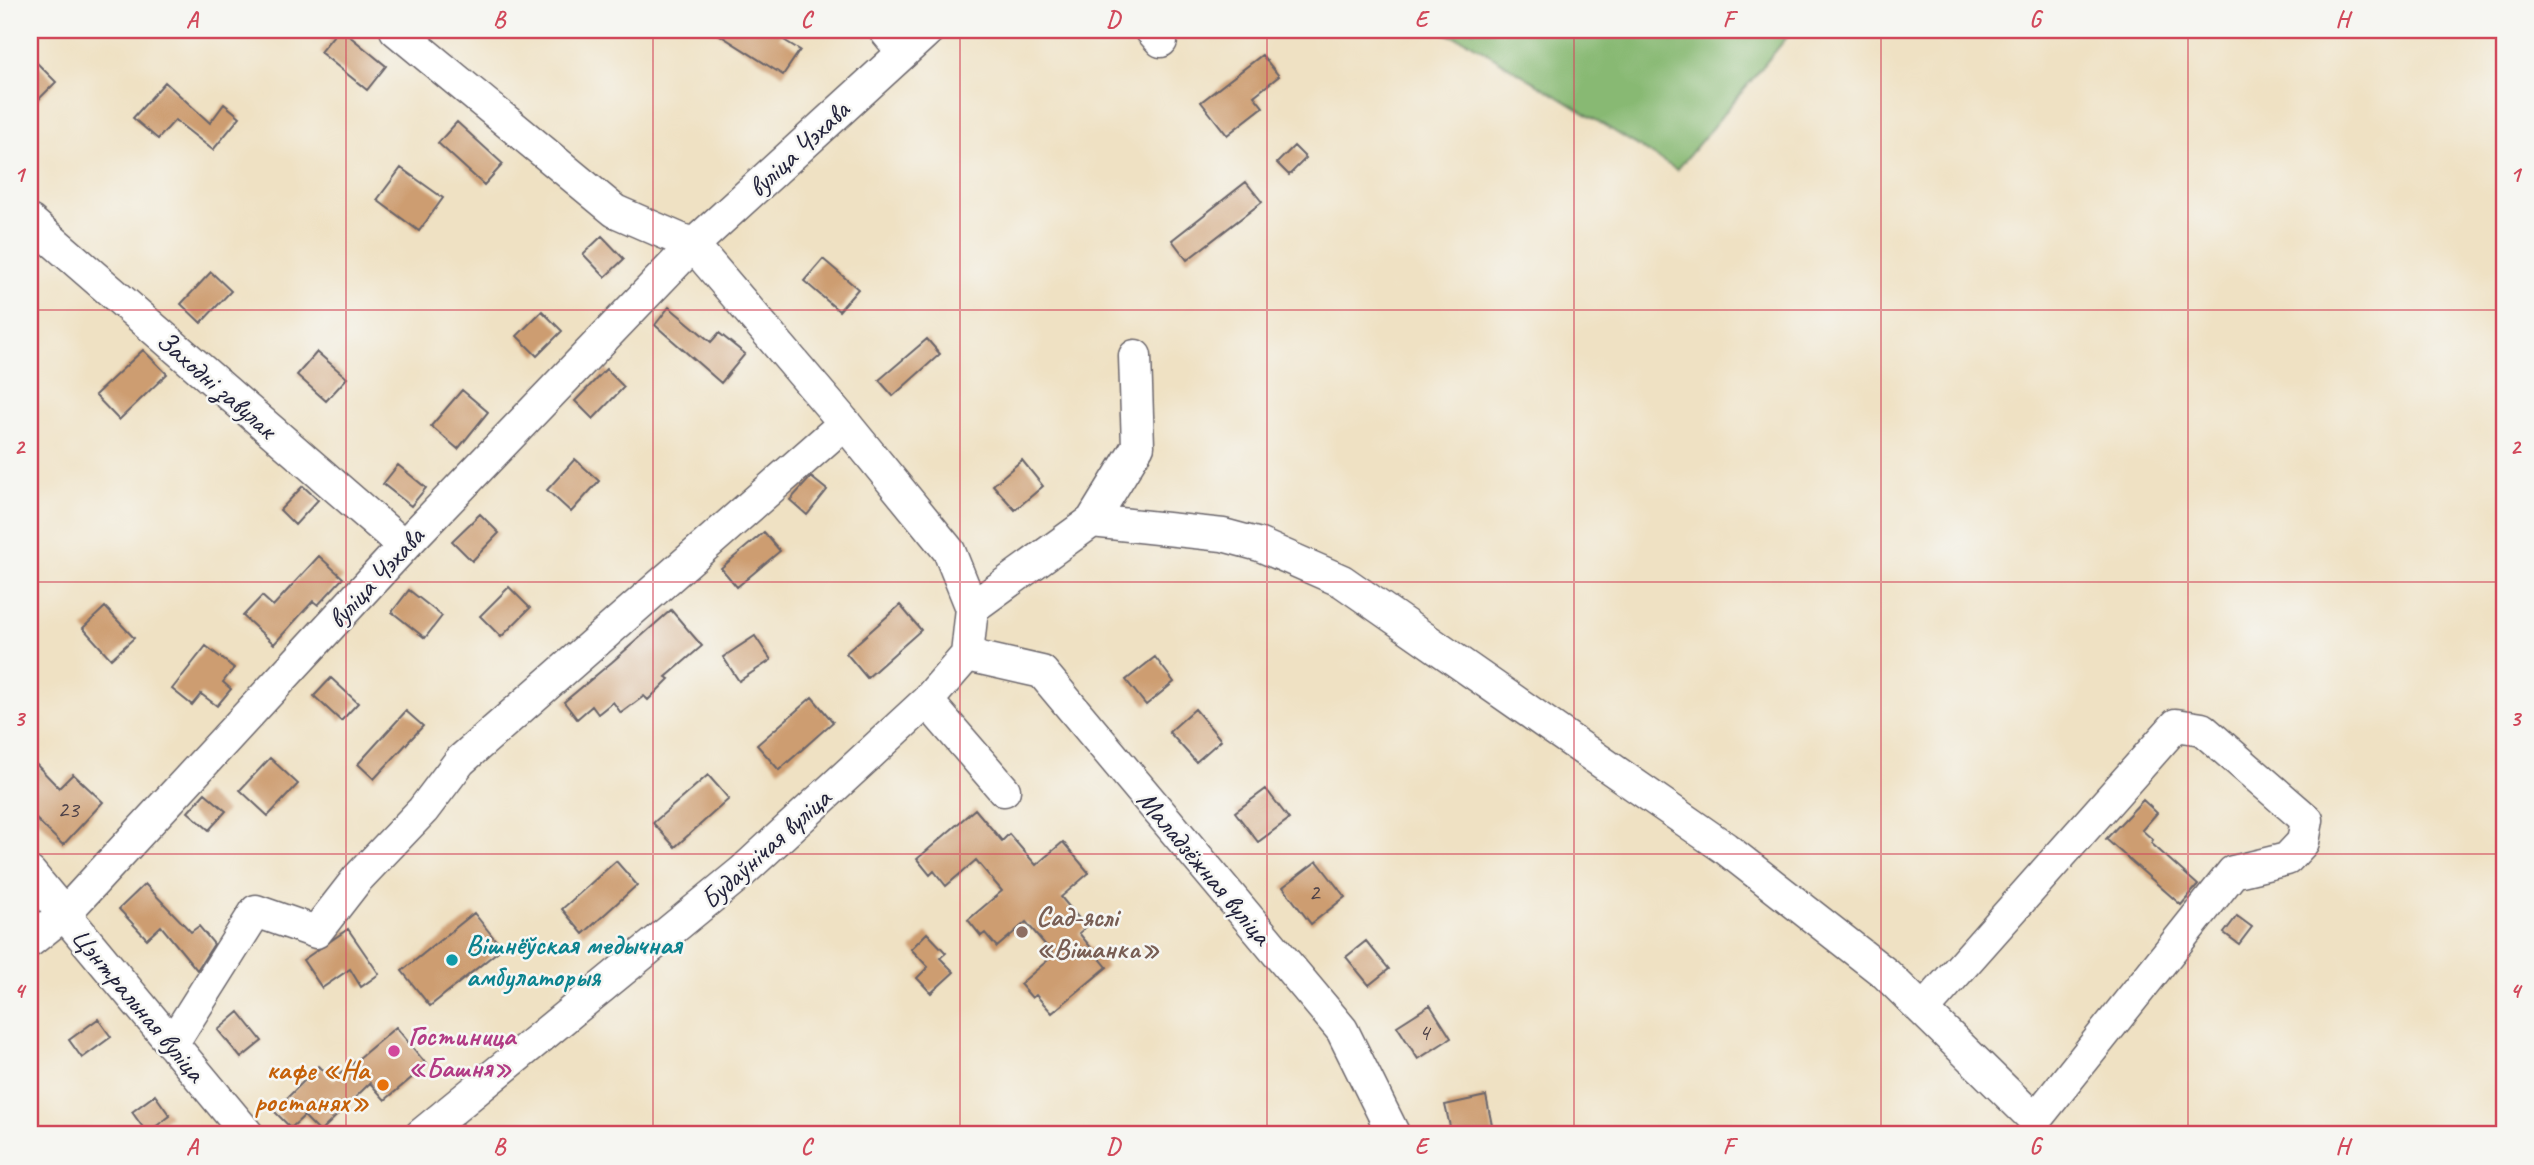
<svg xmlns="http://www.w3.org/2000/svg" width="2534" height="1165" viewBox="0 0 2534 1165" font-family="Caveat,sans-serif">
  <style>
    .forest { fill: #88b973; stroke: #556e57; stroke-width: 2 }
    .building { fill: #cd9d71 }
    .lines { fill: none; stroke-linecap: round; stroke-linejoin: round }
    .minor-casing { stroke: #6a656b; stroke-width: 35 }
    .minor { stroke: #fff; stroke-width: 32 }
    .grid { fill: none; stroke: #d1495b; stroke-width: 2; stroke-opacity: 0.55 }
    .education-dot { fill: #8d6e63; stroke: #f6f6f2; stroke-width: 2.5 }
    .culture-dot { fill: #0f9aa8; stroke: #f6f6f2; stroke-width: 2.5 }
    .hotel-dot { fill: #d1479c; stroke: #f6f6f2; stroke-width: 2.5 }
    .food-dot { fill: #e8710a; stroke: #f6f6f2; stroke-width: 2.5 }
    .labels { text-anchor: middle; stroke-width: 5; stroke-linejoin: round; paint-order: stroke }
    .number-label { font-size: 24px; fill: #4d4148 }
    .street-label { font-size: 28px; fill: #22223b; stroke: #f6f6f2 }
    .education-label { font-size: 28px; font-weight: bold; fill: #785e54; stroke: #f6f6f2; text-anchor: start }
    .culture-label { font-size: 28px; font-weight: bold; fill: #0d838f; stroke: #f6f6f2; text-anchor: start }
    .hotel-label { font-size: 28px; font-weight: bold; fill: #b23c85; stroke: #f6f6f2; text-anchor: start }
    .food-label { font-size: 28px; font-weight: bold; fill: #c56008; stroke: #f6f6f2; text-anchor: end }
    .neatline { fill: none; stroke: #d1495b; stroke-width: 2.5 }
    .grid-label { font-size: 23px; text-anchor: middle; font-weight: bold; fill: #d1495b }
  </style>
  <rect width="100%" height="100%" fill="#f6f6f2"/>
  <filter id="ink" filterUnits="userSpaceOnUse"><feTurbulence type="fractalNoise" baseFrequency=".0143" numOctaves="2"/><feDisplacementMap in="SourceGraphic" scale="14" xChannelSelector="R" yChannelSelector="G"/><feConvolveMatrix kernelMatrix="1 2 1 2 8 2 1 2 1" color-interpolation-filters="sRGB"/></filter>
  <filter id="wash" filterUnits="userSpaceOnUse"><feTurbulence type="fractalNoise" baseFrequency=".00686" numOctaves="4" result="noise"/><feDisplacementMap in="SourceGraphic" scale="28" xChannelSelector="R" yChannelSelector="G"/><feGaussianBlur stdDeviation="1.57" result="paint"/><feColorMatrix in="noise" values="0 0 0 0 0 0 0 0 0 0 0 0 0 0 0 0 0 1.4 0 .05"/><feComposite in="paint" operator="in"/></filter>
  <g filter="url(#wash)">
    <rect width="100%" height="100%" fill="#efe1c3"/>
    <path class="forest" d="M1437,30H1793L1677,170L1469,42Z"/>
    <g id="blocks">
      <path class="building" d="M338,30H342L386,66L367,90L320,52Z
        M712,30H784L779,37L800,50L783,75Z
        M1262,55L1279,76L1254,96L1263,107L1227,135L1201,102Z
        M30,56L56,82L30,108Z
        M165,82L210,123L224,104L240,117L213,150L175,120L158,139L133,118Z
        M457,122L503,164L484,185L438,143Z
        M1294,146L1306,158L1289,175L1277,163Z
        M401,168L443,198L419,231L377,200Z
        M1246,182L1262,202L1187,260L1172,240Z
        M602,236L624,259L605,277L583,254Z
        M823,259L858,289L839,311L804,281Z
        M211,272L231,291L201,323L181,304Z
        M669,307L711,342L719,333L745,354L721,383L655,325Z
        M542,311L562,331L537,356L517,336Z
        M927,339L940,354L893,396L879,380Z
        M143,350L167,374L119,420L95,395Z
        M317,352L347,378L326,401L297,375Z
        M606,369L624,387L593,419L575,401Z
        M462,390L488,412L458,449L431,426Z
        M575,459L599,481L571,512L547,490Z
        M1022,460L1043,486L1015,510L993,485Z
        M398,465L426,488L411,506L383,484Z
        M811,477L827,490L807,515L790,500Z
        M303,486L318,500L295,525L280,510Z
        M480,514L499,533L472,561L452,541Z
        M764,532L780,551L737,587L721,568Z
        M319,556L343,578L318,605L313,601L274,644L243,616L262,596L273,606Z
        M509,587L530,608L501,637L480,616Z
        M409,590L442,616L425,638L392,612Z
        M900,605L921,630L867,678L846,653Z
        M105,607L134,638L111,659L83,628Z
        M671,610L702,646L666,677L669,679L648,700L644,696L621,713L613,702L598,714L592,706L577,719L564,702L612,662Z
        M755,636L771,660L739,681L723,657Z
        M206,646L234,668L223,682L231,689L217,706L201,694L192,705L172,689Z
        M1155,657L1174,682L1146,705L1126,680Z
        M331,678L358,703L341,721L314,696Z
        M812,697L833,722L779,770L757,745Z
        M1195,709L1221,740L1196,762L1169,732Z
        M406,711L423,726L374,779L358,764Z
        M30,758L59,788L73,774L103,802L63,845L30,813Z
        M270,758L298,784L268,816L240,790Z
        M708,775L729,799L675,847L653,823Z
        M1266,789L1289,819L1258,842L1235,812Z
        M205,793L226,811L209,830L188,812Z
        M2143,800L2157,813L2142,830L2153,840L2151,843L2198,885L2181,905L2106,839Z
        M975,809L1002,841L1009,834L1036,865L1063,842L1089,873L1061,897L1086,927L1079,933L1107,967L1052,1013L1036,995L1032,998L1020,984L1054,955L1026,922L997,947L985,933L981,936L968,920L1002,891L976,860L946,886L934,871L930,875L917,859Z
        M616,861L637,885L583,934L562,909Z
        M1317,861L1345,897L1311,924L1283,887Z
        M145,884L191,932L199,926L214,944L197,970L161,926L147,939L119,909Z
        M474,913L502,948L430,1006L402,971Z
        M2237,916L2252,927L2239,944L2224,933Z
        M348,929L379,974L361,987L350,969L322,988L303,960Z
        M927,933L946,953L940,958L954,972L931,993L917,978L928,967L911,949Z
        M1366,941L1389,969L1369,985L1346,957Z
        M1430,1005L1451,1038L1418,1059L1397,1026Z
        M239,1012L262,1041L241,1058L218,1030Z
        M98,1019L111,1037L82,1058L69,1040Z
        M396,1027L427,1065L385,1100L370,1083L320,1132L304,1116L291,1128L274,1111L319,1066L333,1080Z
        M155,1095L170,1116L147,1133L132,1112Z
        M1486,1096L1494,1135H1452L1445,1105Z"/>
    </g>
  </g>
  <g filter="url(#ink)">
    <use href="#blocks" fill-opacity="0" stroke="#6a656b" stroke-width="2"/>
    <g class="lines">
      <g class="minor-casing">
        <path id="minor" d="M396,30L615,211L693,245L838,415L949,551L972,608L967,655
          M885,30L903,52
          M1151,30L1161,41
          M30,221L404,546
          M1092,521L1223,535L1260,545L1342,581L1725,848L1886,974L2035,1120L2233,872L2287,859L2303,842L2307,820L2202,729L2176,725L1923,1010
          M972,608L1092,521L1138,446L1135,356
          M967,655L1042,672L1342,1030L1394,1135
          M927,701L1004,790
          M30,873L248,1135
          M30,941L64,914L404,546L693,245L928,30
          M172,1044L256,911L316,932L358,878L423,810L460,761L845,423
          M421,1135L742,872L927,701L967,655"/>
      </g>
      <use href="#minor" class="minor"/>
    </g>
  </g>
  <path class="grid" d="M346,30V1135M653,30V1135M960,30V1135M1267,30V1135M1574,30V1135M1881,30V1135M2188,30V1135M30,310H2504M30,582H2504M30,854H2504"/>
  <circle class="education-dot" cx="1022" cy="932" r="7"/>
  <circle class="culture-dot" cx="452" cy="960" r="7"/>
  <circle class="hotel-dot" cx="394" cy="1051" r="7"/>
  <circle class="food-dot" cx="383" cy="1085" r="7"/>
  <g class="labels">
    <g class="number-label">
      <text x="68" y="817">23</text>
      <text x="1314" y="900">2</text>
      <text x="1424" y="1040">4</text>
    </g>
    <g class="street-label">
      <text transform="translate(798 148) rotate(-43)" y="10">вуліца Чэхава</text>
      <text transform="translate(217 384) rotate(41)" y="10">Заходні завулак</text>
      <text transform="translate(375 577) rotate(-47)" y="10">вуліца Чэхава</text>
      <text transform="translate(765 848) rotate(-42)" y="10">Будаўнічая вуліца</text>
      <text transform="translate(1205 867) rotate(50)" y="10">Маладзёжная вуліца</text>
      <text transform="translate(139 1004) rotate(50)" y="10">Цэнтральная вуліца</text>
    </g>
    <g class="education-label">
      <text x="1036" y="926">Сад-яслі<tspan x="1036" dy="32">«Вішанка»</tspan></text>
    </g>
    <g class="culture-label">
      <text x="466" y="954">Вішнёўская медычная<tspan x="466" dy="32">амбулаторыя</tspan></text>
    </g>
    <g class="hotel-label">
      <text x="408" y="1045">Гостиница<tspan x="408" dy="32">«Башня»</tspan></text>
    </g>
    <g class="food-label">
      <text x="369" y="1079">кафе «На<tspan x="369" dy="32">ростанях»</tspan></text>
    </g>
  </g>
  <rect width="2534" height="1165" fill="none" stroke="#f6f6f2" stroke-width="77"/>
  <rect x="38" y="38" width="2458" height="1088" class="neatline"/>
  <g class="grid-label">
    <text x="192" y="27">A</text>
    <text x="499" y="27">B</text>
    <text x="806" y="27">C</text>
    <text x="1113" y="27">D</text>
    <text x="1421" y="27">E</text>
    <text x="1728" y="27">F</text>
    <text x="2035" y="27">G</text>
    <text x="2342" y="27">H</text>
    <text x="19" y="182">1</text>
    <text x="2515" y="182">1</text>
    <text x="19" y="454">2</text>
    <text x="2515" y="454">2</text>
    <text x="19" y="726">3</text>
    <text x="2515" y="726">3</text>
    <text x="19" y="998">4</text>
    <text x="2515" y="998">4</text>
    <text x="192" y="1154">A</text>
    <text x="499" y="1154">B</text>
    <text x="806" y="1154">C</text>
    <text x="1113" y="1154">D</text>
    <text x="1421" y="1154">E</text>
    <text x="1728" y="1154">F</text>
    <text x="2035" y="1154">G</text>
    <text x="2342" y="1154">H</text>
  </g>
</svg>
